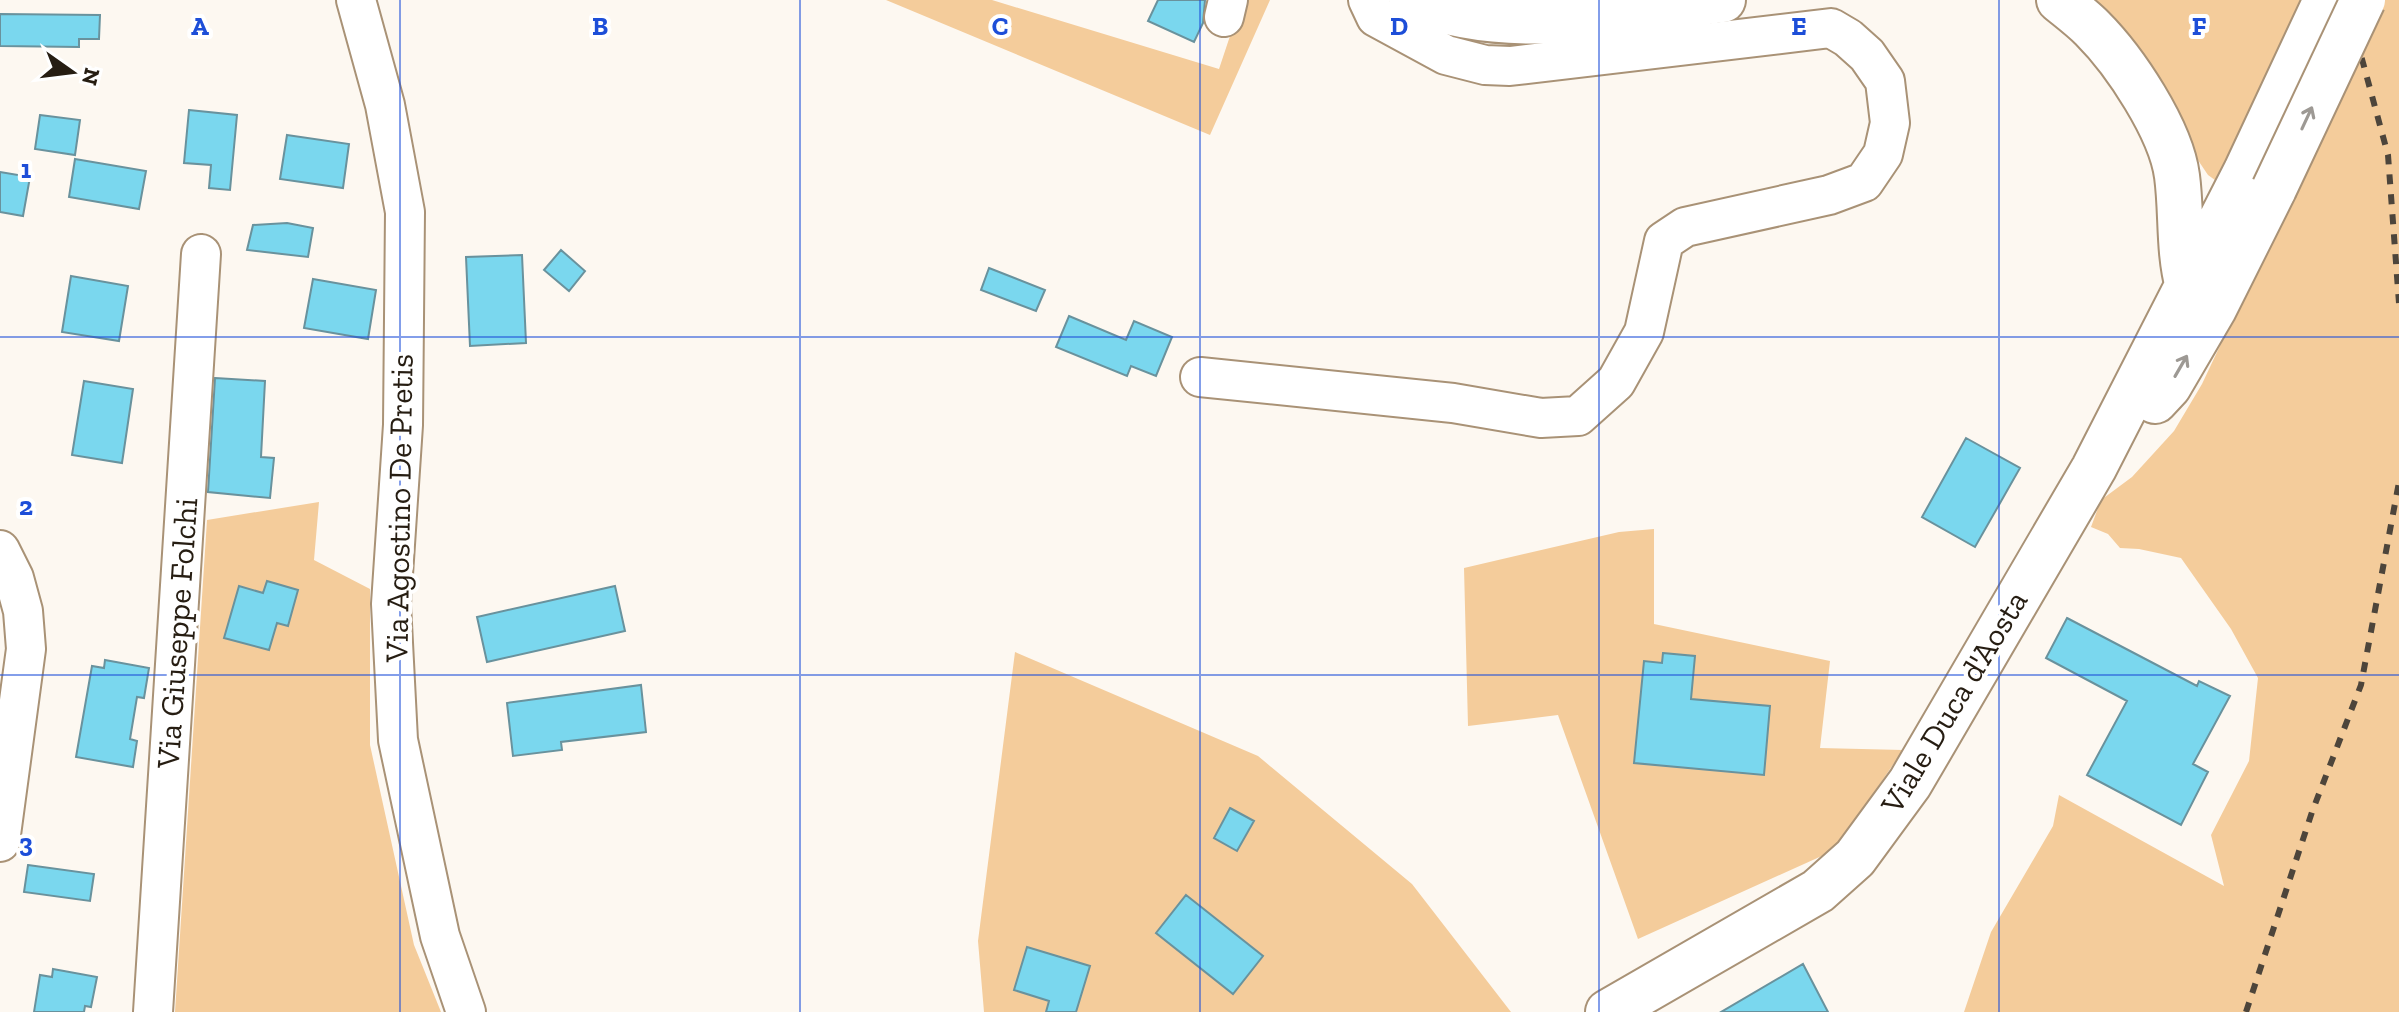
<svg xmlns="http://www.w3.org/2000/svg" width="2399" height="1012" viewBox="0 0 2399 1012" font-family="'Zilla Slab',serif">
  <style>
    .green { fill: #f4cc9b }
    .building { fill: #7ad7ee; stroke: #69929d; stroke-width: 2 }
    .lines { fill: none; stroke-linecap: round; stroke-linejoin: round }
    .minor-casing { stroke: #a99276; stroke-width: 42 }
    .major-casing { stroke: #a99276; stroke-width: 48 }
    .minor { stroke: #fff; stroke-width: 38 }
    .major { stroke: #fff; stroke-width: 44 }
    .rail { stroke: #4d453b; stroke-width: 6; stroke-dasharray: 10 10; stroke-linecap: butt }
    .major-bridge-casing { stroke: #a99276; stroke-width: 48; stroke-linecap: butt }
    .major-bridge { stroke: #fff; stroke-width: 44 }
    .oneway { stroke: #9d9994 }
    .grid { fill: none; stroke: #1d4ed8; stroke-width: 2; stroke-opacity: 0.55 }
    .labels { text-anchor: middle; stroke-width: 8; stroke-linejoin: round; paint-order: stroke }
    .street-label { font-size: 32px; fill: #261d12; stroke: #fff }
    .grid-label { font-size: 26px; text-anchor: middle; font-weight: bold; fill: #1d4ed8; stroke: #fff; stroke-width: 8; stroke-linejoin: round; paint-order: stroke }
  </style>
  <rect width="100%" height="100%" fill="#fdf8f1"/>
  <path class="green" d="M886,0H992L1219,69L1242,0H1270L1210,135Z
    M2090,0H2399V1012H1964L1991,932L2053,826L2059,795L2224,886L2211,835L2249,761L2258,678L2231,629L2181,558L2139,549L2120,548L2108,534L2091,527L2101,500L2132,477L2174,431L2202,384L2242,299L2244,201L2208,175Z
    M319,502L314,560L370,589V745L414,945L441,1012H175L207,520Z
    M1654,529V624L1830,661L1820,748L1903,750L1835,850L1638,939L1558,715L1468,726L1464,568L1619,532Z
    M1015,652L1258,756L1412,884L1511,1012H984L978,941Z"/>
  <path class="building" d="M1158,0H1205L1203,23L1194,42L1148,21Z
    M0,14L100,15L99,39H79V47L0,46Z
    M189,110L237,115L230,190L209,188L211,165L184,163Z
    M40,115L80,120L75,155L35,149Z
    M287,135L349,144L343,188L280,179Z
    M75,159L146,171L139,209L69,197Z
    M0,172L30,177L23,216L0,212Z
    M287,223L313,228L308,257L247,250L253,225Z
    M561,250L585,271L569,291L544,270Z
    M522,255L526,343L470,346L466,257Z
    M989,268L1045,290L1036,311L981,290Z
    M71,276L128,286L119,341L62,332Z
    M313,279L376,290L368,339L304,328Z
    M1069,316L1126,340L1134,321L1172,337L1156,376L1131,366L1127,376L1056,347Z
    M215,378L265,381L261,457L274,458L270,498L208,492Z
    M84,381L133,389L122,463L72,455Z
    M1966,438L2020,468L1975,547L1922,517Z
    M267,581L298,590L288,626L277,623L269,650L224,638L239,586L263,593Z
    M615,586L625,631L487,662L477,617Z
    M2067,618L2197,686L2199,681L2230,696L2193,764L2208,772L2181,825L2087,775L2127,701L2046,658Z
    M1663,653L1695,656L1691,699L1770,706L1764,775L1634,763L1644,661L1662,663Z
    M105,660L149,668L144,698L137,697L130,739L137,741L133,767L76,757L92,666L104,668Z
    M641,685L646,732L561,742L562,750L513,756L507,703Z
    M1230,808L1254,821L1237,851L1214,838Z
    M28,865L94,874L90,901L24,892Z
    M1186,895L1263,956L1233,994L1156,933Z
    M1027,947L1090,966L1076,1012H1046L1049,1001L1014,990Z
    M1803,964L1828,1012H1721Z
    M53,969L97,977L91,1007L85,1006L84,1012H34L40,975L52,977Z"/>
  <g class="lines">
    <g class="minor-casing">
      <path id="minor" d="M356,0L385,105L405,212L403,425L391,604L398,740L440,936L466,1012
        M1224,17L1228,0
        M1200,377L1453,403L1541,418L1578,416L1616,382L1644,332L1664,241L1685,227L1829,195L1864,182L1883,154L1890,123L1885,81L1867,55L1848,38L1831,28L1510,66L1485,65L1446,55L1376,17L1368,0
        M0,550L14,578L23,611L26,649L0,842
        M153,1012L201,254"/>
    </g>
    <g class="major-casing">
      <path id="major" d="M1411,0C1510,41 1622,13 1723,0
        M2059,0C2070,9 2082,18 2092,28C2125,61 2171,130 2177,176C2182,213 2178,251 2188,287
        M2155,401L2169,386L2214,309L2274,189
        M1608,1012L1818,891L1855,858L1910,783L2094,468L2246,171L2326,0"/>
    </g>
    <use href="#minor" class="minor"/>
    <use href="#major" class="major"/>
    <path class="rail" d="M2346,0L2388,155L2399,303
      M2246,1012L2312,812L2361,685L2399,482"/>
    <g class="major-bridge-casing">
      <path id="major-bridge" d="M2274,189L2363,0"/>
    </g>
    <use href="#major-bridge" class="major-bridge"/>
  </g>
  <defs><path id="oneway-shaft" d="M-6 0H5M1.5-3L5.5 0L1.5 3" fill="none" stroke-width="1.6" stroke-linecap="round" stroke-linejoin="round" transform="scale(2)"/></defs>
  <g class="oneway">
    <use href="#oneway-shaft" transform="translate(2307 118) rotate(-65)"/>
    <use href="#oneway-shaft" transform="translate(2181 366) rotate(-60)"/>
  </g>
  <path class="grid" d="M400,0V1012M800,0V1012M1200,0V1012M1599,0V1012M1999,0V1012M0,337H2399M0,675H2399"/>
  <g class="labels">
    <g class="street-label">
      <text transform="translate(399 508) rotate(-89)" y="11">Via Agostino De Pretis</text>
      <text transform="translate(177 633) rotate(-86)" y="11">Via Giuseppe Folchi</text>
      <text transform="translate(1954 702) rotate(-59)" y="11">Viale Duca d'Aosta</text>
    </g>
  </g>
  <g class="grid-label">
    <text x="200" y="35">A</text>
    <text x="600" y="35">B</text>
    <text x="1000" y="35">C</text>
    <text x="1399" y="35">D</text>
    <text x="1799" y="35">E</text>
    <text x="2199" y="35">F</text>
    <text x="26" y="178">1</text>
    <text x="26" y="515">2</text>
    <text x="26" y="852">3</text>
  </g>
  <g transform="translate(72 72) rotate(104)" stroke="#ffffff" stroke-width="6" paint-order="stroke">
  <path d="M0-6L14 30L0 20L-14 30Z" fill="#261d12"/>
  <text y="-12" font-size="22" font-weight="bold" text-anchor="middle" fill="#261d12">N</text>
  </g>
</svg>
